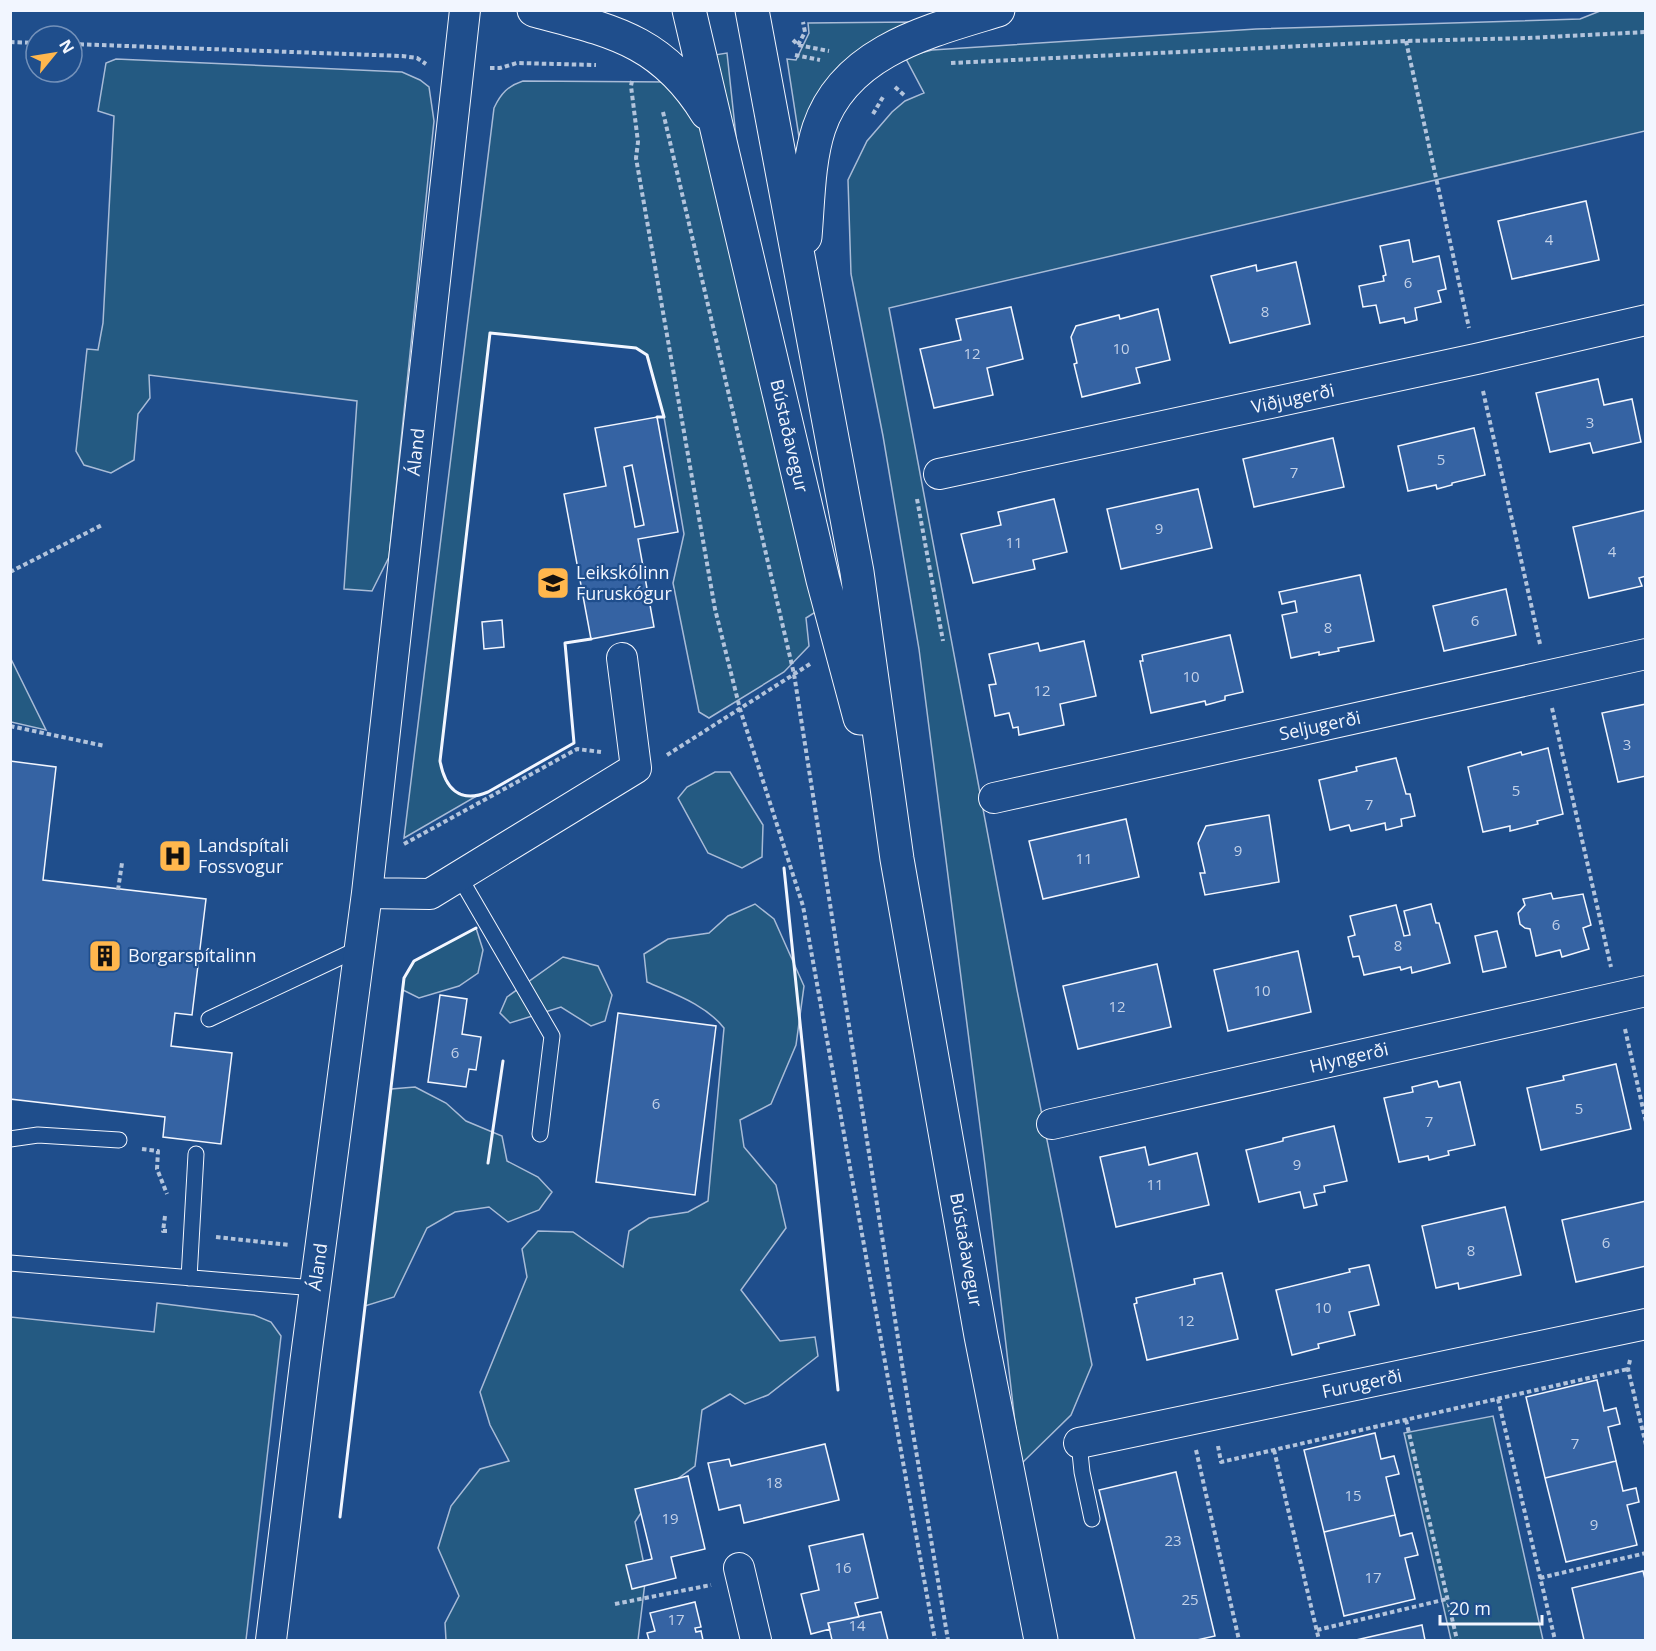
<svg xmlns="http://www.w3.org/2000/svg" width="1656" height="1651" viewBox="0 0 1656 1651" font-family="'Open Sans',sans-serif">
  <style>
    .green { fill: #245a82; stroke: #a8bbd7; stroke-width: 1.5 }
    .building { fill: #3563a3; stroke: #f2f6ff; stroke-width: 1.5; fill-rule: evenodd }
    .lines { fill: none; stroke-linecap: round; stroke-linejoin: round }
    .lane-casing { stroke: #f2f6ff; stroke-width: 17 }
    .street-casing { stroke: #f2f6ff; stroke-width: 32 }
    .secondary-casing { stroke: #f2f6ff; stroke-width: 35 }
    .path { stroke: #b3c4dc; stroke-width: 4; stroke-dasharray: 4.5 3; stroke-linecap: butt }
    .lane { stroke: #1f4e8c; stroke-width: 15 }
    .street { stroke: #1f4e8c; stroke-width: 30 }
    .secondary { stroke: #1f4e8c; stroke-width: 33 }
    .wall { stroke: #f2f6ff; stroke-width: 3 }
    .labels { text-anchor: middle; stroke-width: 4.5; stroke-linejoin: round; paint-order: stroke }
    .number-label { font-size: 15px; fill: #c3d1e8 }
    .street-label { font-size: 18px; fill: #f2f6ff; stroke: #1f4e8c }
    .poi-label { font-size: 18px; fill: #f2f6ff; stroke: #1f4e8c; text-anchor: start }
  </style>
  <rect width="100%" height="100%" fill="#1f4e8c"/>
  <path class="green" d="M1600,11H1645V131L889,308L1017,990L1092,1365L1071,1415L1020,1465L985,1165L919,649L883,436L851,274L848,180L867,141L892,112L905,101L924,93L905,57L932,50L1256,29L1580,19Z
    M913,22L805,138L799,137L787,59L796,60L809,33L808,23Z
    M727,53L742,192L708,56Z
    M116,59L402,72L420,80L429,87L434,121L389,557L372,591L344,589L357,401L149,375L150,398L138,414L134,460L111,473L84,465L76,451L87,349L98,350L103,323L114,116L98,111L106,63Z
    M523,81L670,82L687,101L710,146L822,608L806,618L809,646L784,672L709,718L699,712L673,583L684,534L664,417L647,355L636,348L490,333L440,761C444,784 451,794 475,797L404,838L494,108C501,93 508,86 523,81Z
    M11,659L46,730L11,722Z
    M715,772H730L763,825L762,857L742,868L708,853L678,798L687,787Z
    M755,904L774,919L804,986L796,1045L771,1104L740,1120L744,1147L776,1185L786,1228L741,1290L780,1341L815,1337L818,1356L768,1395L745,1404L730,1394L702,1410L695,1466L650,1499L635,1522L646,1574L638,1640H446L445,1623L459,1596L438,1548L451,1506L480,1469L509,1461L490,1425L480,1392L527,1277L522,1249L538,1231L573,1232L623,1267L629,1231L649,1218L688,1212L708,1201L724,1028C705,1004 674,994 647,982L644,954L668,939L709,933L728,916Z
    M476,928L483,950L478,973L459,986L419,998L403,990L404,978L414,961Z
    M563,957L598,966L612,995L605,1021L591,1026L561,1007L510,1023L500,1013L507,997Z
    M415,1087L446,1103L466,1121L502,1136L507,1161L538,1177L552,1192L539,1210L508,1222L489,1207L455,1212L427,1228L394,1297L365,1306L391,1089Z
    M157,1303L254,1315L271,1322L281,1336L246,1640H11V1317L154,1332Z
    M1493,1416L1543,1640H1451L1404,1433Z"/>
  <path class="building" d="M1586,201L1599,260L1512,279L1498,221Z
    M1409,240L1413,262L1439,256L1446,289L1438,291L1441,302L1415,308L1417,320L1405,323L1404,318L1380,323L1376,305L1363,307L1359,286L1384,281L1383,276L1386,275L1380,246Z
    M1296,262L1310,324L1230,343L1211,276L1256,265L1257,271Z
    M1011,307L1023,359L987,368L993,395L934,408L920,349L961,340L956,319Z
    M1158,309L1170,360L1136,368L1140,383L1082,397L1074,364L1077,363L1071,337L1076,326L1119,315L1120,319Z
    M1598,379L1604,405L1632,399L1641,442L1593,453L1590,443L1550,452L1536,393Z
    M657,417L678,532L638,539L654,627L591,639L564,494L606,486L595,428ZM632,465L644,525L635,527L624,467Z
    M1474,428L1485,475L1452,483V485L1437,489L1436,485L1408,491L1398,446Z
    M1333,438L1344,487L1254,507L1243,459Z
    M1198,489L1212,548L1121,569L1107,509Z
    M1054,499L1067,552L1033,560L1035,569L973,583L961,534L1001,525L998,512Z
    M1646,510V576L1639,578L1642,586L1589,598L1573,527Z
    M1360,575L1374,641L1338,648L1339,651L1319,655V652L1291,658L1282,615L1297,612L1295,601L1282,604L1279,592Z
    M1506,589L1516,635L1444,651L1433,606Z
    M502,620L504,647L484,649L482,622Z
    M1230,635L1243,692L1225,696V700L1206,705L1205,701L1151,713L1140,661H1143L1142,655Z
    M1084,641L1096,696L1060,704L1064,725L1019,735L1018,727L1013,728L1009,713L995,716L989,685L996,684L989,654L1038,643L1040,651Z
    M1646,704V776L1618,782L1602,713Z
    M1548,748L1563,814L1537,821L1538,824L1510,831V826L1483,832L1468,767L1521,752L1522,755Z
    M1396,758L1406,794H1410L1415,816L1401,819L1402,826L1386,830L1385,823L1351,831L1349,825L1330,830L1319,780L1357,771L1356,767Z
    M10,761L56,767L43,880L206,899L192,1015L175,1013L171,1046L232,1053L221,1144L163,1137L165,1117L10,1099Z
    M1269,815L1279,882L1205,895L1200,873H1205L1198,843L1206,826Z
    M1126,819L1139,877L1043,899L1029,841Z
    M1551,893L1553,899L1583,894L1591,925L1583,928L1589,949L1562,957L1560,950L1536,956L1530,929L1525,928L1520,924L1518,913L1525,905L1523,899Z
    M1431,904L1436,923H1439L1450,963L1412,973L1411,967L1401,970L1400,967L1364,975L1359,956L1353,957L1348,937L1355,935L1350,916L1396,905L1404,936L1410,935L1404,911Z
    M1497,931L1506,967L1483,972L1475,936Z
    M1298,951L1311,1012L1228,1031L1214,970Z
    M1157,964L1171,1027L1078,1049L1063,986Z
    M440,995L467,999L462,1034L481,1037L476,1070L469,1069L466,1087L428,1082Z
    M618,1013L716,1026L695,1195L596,1182Z
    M1616,1064L1631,1129L1541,1150L1527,1088L1564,1080L1563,1076Z
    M1437,1081L1439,1087L1460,1082L1475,1145L1448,1151L1449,1155L1429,1160L1428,1156L1399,1162L1384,1098L1413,1092L1412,1087Z
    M1334,1126L1347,1181L1324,1186L1325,1192L1314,1194L1317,1205L1304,1208L1300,1192L1259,1202L1246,1150L1283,1141V1138Z
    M1145,1147L1149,1165L1197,1153L1209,1205L1116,1227L1100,1157Z
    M1646,1201V1266L1576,1282L1562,1220Z
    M1505,1207L1521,1275L1459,1289L1458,1283L1436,1288L1422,1226Z
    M1369,1265L1379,1305L1349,1312L1355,1335L1318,1344L1319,1348L1292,1355L1276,1290L1350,1272L1349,1269Z
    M1222,1273L1238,1339L1147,1360L1134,1304L1137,1303L1136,1298L1195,1284L1194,1279Z
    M1597,1380L1604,1411L1616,1408L1620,1424L1608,1427L1616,1461L1545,1478L1526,1397Z
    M1375,1433L1381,1459L1394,1456L1399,1474L1386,1477L1395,1515L1324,1532L1304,1450Z
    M825,1444L839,1500L744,1523L740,1505L719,1510L708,1463L729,1459L731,1466Z
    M1616,1461L1623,1491L1636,1488L1639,1502L1627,1505L1637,1545L1566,1562L1545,1478Z
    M1176,1472L1215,1636L1197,1640H1135L1099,1490Z
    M688,1476L705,1549L671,1557L676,1578L632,1589L626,1565L652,1559L635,1489Z
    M1395,1515L1400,1536L1412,1533L1418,1555L1405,1558L1415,1599L1344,1616L1324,1532Z
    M863,1534L878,1598L855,1603L859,1617L828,1623L830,1629L811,1634L801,1594L819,1590L809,1546Z
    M1643,1571L1646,1583V1640H1584L1572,1588Z
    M695,1602L701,1627L695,1628L696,1632L701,1631L703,1640H649L647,1633L655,1631L650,1613Z
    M881,1612L888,1640H832L828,1623Z
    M1422,1625L1425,1640H1356Z"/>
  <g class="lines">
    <g class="lane-casing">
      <path id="lane" d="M459,876L552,1036L540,1134
        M209,1019L360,948
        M10,1139L38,1135L119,1140
        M10,1263L315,1288
        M189,1278L196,1154
        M1079,1443L1082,1472L1092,1519"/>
    </g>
    <g class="street-casing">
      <path id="street" d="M939,474L1476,359L1646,320
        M994,798L1646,654
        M367,893L430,894L636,768L622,658
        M1052,1124L1646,991
        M1079,1443L1646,1324
        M739,1568L756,1640
        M271,1640L305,1364L367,893L465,10"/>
    </g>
    <g class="secondary-casing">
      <path id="secondary" d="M534,10C612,31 662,40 707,113
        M689,10L823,580L860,718
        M752,10L857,572L897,859L981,1336L1041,1640
        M805,237C808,203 808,161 819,128C845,51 929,31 998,10"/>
    </g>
    <path class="path" d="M793,40L798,45L829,51
      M1406,41L1469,328
      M10,42L36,43
      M72,44L402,56L417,58L426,64
      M798,45L805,32L803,22
      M795,55L820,60
      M951,63L1406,41L1528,38L1646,32
      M490,68H500L517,63L596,65
      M632,81L631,86L638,142L636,158L715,609L740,709L803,906L935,1640
      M895,87L904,95
      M663,112L794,674L910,1415L948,1640
      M873,114L883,97
      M1483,391L1540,644
      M917,499L943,641
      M10,572L102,525
      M1552,708L1611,967
      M10,726L105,746
      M667,755L810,664
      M404,844L577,749L601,752
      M118,890L122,863
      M1625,1029L1646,1122
      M142,1149L158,1151L157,1169L167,1194
      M165,1216L163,1231H167
      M216,1237L289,1245
      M1630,1360L1628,1369L1646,1445
      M1498,1399L1555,1640
      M1406,1420L1457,1640
      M1218,1446L1221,1462L1628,1369
      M1196,1450L1239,1640
      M1274,1450L1319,1640
      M1540,1578L1646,1553
      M615,1604L711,1585
      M1317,1630L1447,1599"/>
    <use href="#lane" class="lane"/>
    <use href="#street" class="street"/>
    <use href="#secondary" class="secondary"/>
    <path class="wall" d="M591,639L565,643L574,743L488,792C459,804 445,788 440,761L490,333L636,348L647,355L664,417H657
      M784,868L838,1390
      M488,1163L503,1061
      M340,1517L404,978L414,961L476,928"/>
  </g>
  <defs>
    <g id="school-square" transform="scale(1.725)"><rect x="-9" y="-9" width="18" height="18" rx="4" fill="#ffb74d" stroke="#1f4e8c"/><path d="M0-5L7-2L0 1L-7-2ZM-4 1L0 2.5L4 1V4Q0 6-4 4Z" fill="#111"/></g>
    <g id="hospital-square" transform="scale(1.725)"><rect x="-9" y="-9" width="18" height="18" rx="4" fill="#ffb74d" stroke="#1f4e8c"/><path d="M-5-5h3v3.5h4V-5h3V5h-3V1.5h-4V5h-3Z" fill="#111"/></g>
    <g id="building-square" transform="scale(1.725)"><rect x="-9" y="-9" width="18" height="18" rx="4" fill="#ffb74d" stroke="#1f4e8c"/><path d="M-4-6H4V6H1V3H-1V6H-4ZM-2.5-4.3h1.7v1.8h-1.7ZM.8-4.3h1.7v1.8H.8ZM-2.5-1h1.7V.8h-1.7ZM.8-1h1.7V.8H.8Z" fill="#111"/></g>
  </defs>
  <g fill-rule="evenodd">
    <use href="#school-square" x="553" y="583"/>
    <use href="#hospital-square" x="175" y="856"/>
    <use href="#building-square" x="105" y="956"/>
  </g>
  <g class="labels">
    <g class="number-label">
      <text x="1549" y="245">4</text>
      <text x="1408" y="288">6</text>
      <text x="1265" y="317">8</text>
      <text x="1121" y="354">10</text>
      <text x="972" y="359">12</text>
      <text x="1590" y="428">3</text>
      <text x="1441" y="465">5</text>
      <text x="1294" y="478">7</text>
      <text x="1159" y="534">9</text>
      <text x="1014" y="548">11</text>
      <text x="1612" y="557">4</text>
      <text x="1475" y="626">6</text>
      <text x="1328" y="633">8</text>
      <text x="1191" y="682">10</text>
      <text x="1042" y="696">12</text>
      <text x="1627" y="750">3</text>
      <text x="1516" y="796">5</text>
      <text x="1369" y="810">7</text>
      <text x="1238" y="856">9</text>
      <text x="1084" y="864">11</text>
      <text x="1556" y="930">6</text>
      <text x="1398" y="951">8</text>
      <text x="1262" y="996">10</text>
      <text x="1117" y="1012">12</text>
      <text x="455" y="1058">6</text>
      <text x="656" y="1109">6</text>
      <text x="1579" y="1114">5</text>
      <text x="1429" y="1127">7</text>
      <text x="1297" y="1170">9</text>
      <text x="1155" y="1190">11</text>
      <text x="1606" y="1248">6</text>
      <text x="1471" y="1256">8</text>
      <text x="1323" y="1313">10</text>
      <text x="1186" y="1326">12</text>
      <text x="1575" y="1449">7</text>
      <text x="774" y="1488">18</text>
      <text x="1353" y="1501">15</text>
      <text x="670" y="1524">19</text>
      <text x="1594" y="1530">9</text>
      <text x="1173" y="1546">23</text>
      <text x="843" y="1573">16</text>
      <text x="1373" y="1583">17</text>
      <text x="1190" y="1605">25</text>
      <text x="676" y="1625">17</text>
      <text x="857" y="1631">14</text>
    </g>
    <g class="street-label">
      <text transform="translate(1293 399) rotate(-12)" y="6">Viðjugerði</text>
      <text transform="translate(789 436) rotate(77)" y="6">Bústaðavegur</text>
      <text transform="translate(416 452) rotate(-84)" y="6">Áland</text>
      <text transform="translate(1320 726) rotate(-12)" y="6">Seljugerði</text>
      <text transform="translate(1349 1058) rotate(-13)" y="6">Hlyngerði</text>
      <text transform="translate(966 1250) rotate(80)" y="6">Bústaðavegur</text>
      <text transform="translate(318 1267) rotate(-82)" y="6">Áland</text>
      <text transform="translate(1362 1384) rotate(-12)" y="6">Furugerði</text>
    </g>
    <g class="poi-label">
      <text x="576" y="579">Leikskólinn<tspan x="576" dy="21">Furuskógur</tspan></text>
      <text x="198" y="852">Landspítali<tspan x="198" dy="21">Fossvogur</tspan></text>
      <text x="128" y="962">Borgarspítalinn</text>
    </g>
  </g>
  <rect width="1656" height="1651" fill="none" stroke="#f2f6ff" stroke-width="24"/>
  <g transform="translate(54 54) rotate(60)"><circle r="28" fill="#1f4e8c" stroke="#7391ba" stroke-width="1.5"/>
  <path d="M0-4.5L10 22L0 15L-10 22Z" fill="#ffb74d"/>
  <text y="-9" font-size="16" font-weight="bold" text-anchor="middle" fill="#f2f6ff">N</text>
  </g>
  <path d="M1440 1615v9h102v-9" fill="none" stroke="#f2f6ff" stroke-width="3"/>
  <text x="1449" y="1615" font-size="18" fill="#f2f6ff" stroke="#1f4e8c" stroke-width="4.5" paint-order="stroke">20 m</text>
</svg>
